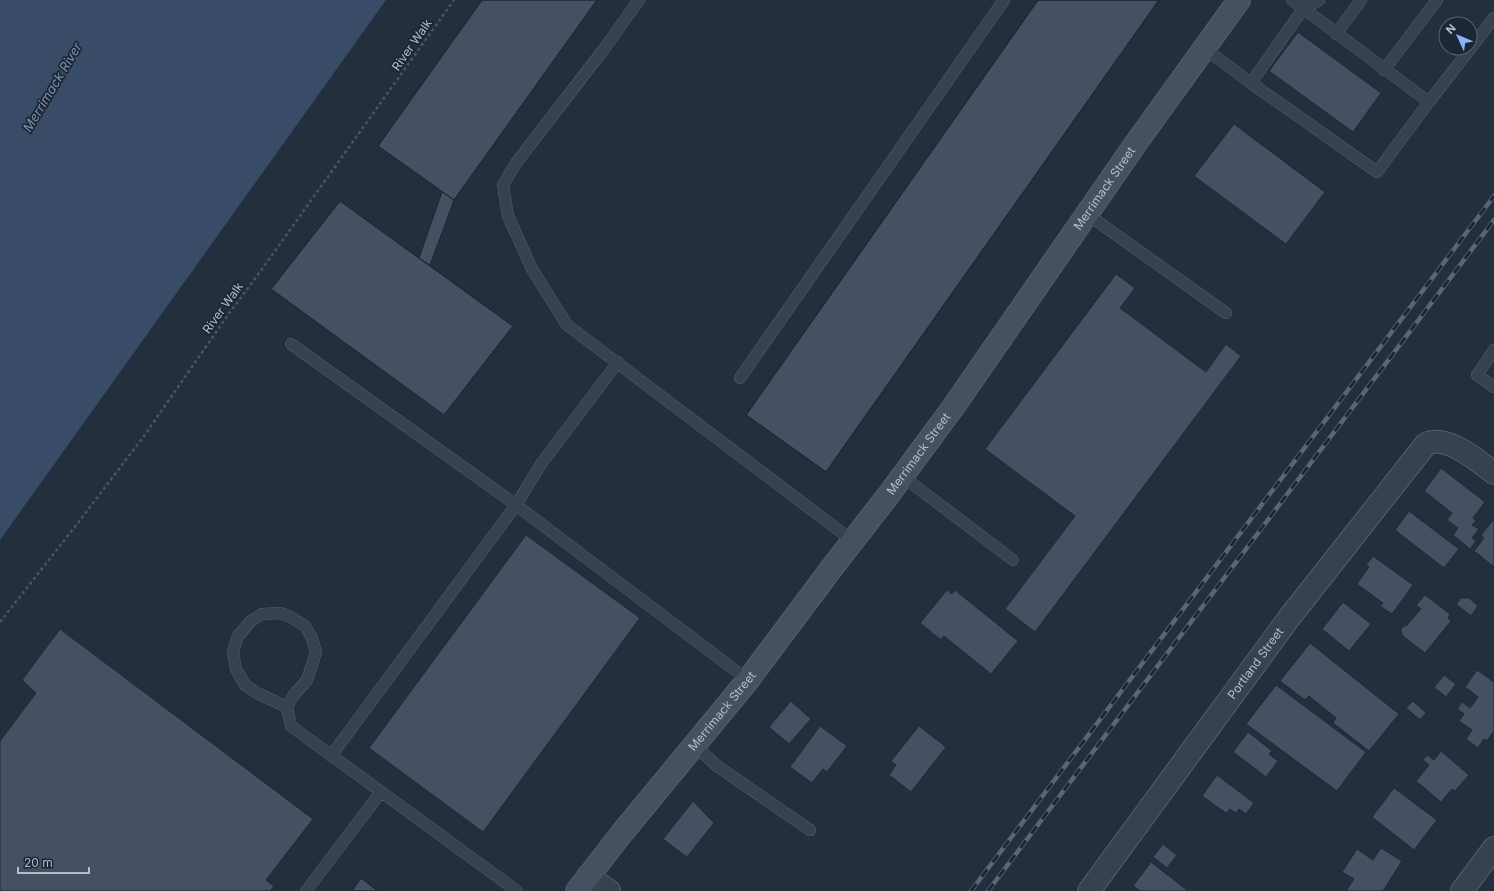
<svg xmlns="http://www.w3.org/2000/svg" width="1494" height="891" viewBox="0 0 1494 891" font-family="Inter,sans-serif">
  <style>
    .water { fill: #394c67 }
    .building { fill: #455162; stroke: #1f2835 }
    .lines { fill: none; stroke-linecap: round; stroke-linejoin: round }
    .service-casing { stroke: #565f6c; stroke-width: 12 }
    .minor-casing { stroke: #565f6c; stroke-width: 24 }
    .secondary-casing { stroke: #565f6c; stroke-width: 24 }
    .path { stroke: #44595c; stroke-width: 2.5; stroke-dasharray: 3 3; stroke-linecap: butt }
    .service { stroke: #38414e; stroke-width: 11 }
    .minor { stroke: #38414e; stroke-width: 22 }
    .secondary { stroke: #465061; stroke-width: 22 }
    .rail-casing { stroke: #5a6575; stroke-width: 4.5 }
    .rail { stroke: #1d2633; stroke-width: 3; stroke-dasharray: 9; stroke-linecap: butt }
    .labels { text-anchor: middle; stroke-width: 3.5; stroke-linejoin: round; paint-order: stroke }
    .street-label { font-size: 12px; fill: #b4bcc9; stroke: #1d2633 }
    .water-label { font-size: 13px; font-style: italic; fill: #7c92b1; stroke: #1d2633 }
  </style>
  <rect width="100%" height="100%" fill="#242f3e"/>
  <path class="water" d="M0,0H386L0,540Z"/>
  <path class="building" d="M482,0H597L454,200L378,146Z
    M482,0H597L454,200L378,146Z
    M1038,0H1159L826,472L746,415Z
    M1038,0H1159L826,472L746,415Z
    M1038,0H1159L826,472L746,415Z
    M1298,32L1381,93L1353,132L1269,71Z
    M1234,124L1325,192L1286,244L1194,176Z
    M442,192L454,200L430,265L419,258Z
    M340,201L513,326L444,415L271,289Z
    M340,201L513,326L444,415L271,289Z
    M1116,274L1135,288L1120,308L1206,372L1226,344L1241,356L1035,632L1005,609L1075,516L985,449Z
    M1441,468L1485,502L1473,518L1476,521L1472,525L1479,529L1472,538L1476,541L1470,549L1453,535L1458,528L1447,520L1452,513L1424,491Z
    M1409,511L1459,549L1444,568L1395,530Z
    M1494,519V567L1474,551L1484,538L1481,535Z
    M526,535L640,618L483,832L369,748Z
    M1373,556L1413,585L1392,614L1380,606L1383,603L1357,584L1369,567L1366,565Z
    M947,590L952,594L955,590L1018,641L991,674L944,636L941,640L920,623Z
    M1425,595L1450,614L1448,618L1451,621L1425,653L1403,636L1401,631L1402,627L1407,625L1421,609L1416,605Z
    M1461,598H1469L1478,606L1471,616L1456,604Z
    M1343,602L1371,624L1349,651L1322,629Z
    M60,629L313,819L266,880L274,886L270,891H0V741L36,693L22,680Z
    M1310,643L1399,714L1369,751L1333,723L1336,718L1309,696L1305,700L1280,681Z
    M1477,670L1494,682V731L1487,741L1484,739L1478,748L1466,739L1472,730L1459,721L1464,714L1457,709L1462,702L1470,708L1478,697L1465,687Z
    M1444,675L1456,684L1446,697L1434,687Z
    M1276,685L1366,752L1337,791L1246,724Z
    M791,701L811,719L789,744L769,727Z
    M1413,701L1426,713L1420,720L1406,708Z
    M820,726L847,746L827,772L823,769L812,783L790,767Z
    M919,726L946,747L911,792L889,775L896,765L891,761Z
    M1248,732L1272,751L1269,754L1278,761L1266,777L1233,752Z
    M1441,751L1469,775L1455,791L1452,789L1441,802L1416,781L1429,765L1423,760L1427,755L1434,760Z
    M1217,775L1254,803L1246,814L1239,809L1236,813L1230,809L1226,813L1202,796Z
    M1394,788L1437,820L1414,850L1372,817Z
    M693,801L714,823L687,857L663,839Z
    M1163,844L1177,855L1167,868L1153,857Z
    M1381,848L1402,861L1383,891H1346L1354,879L1342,872L1357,849L1373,860Z
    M1151,862L1187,890L1186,891H1140L1133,886Z
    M361,878L378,891H352Z
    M361,878L378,891H352Z"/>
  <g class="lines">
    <g class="service-casing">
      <path id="service" d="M639,0L604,49L516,163L503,185L508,216L532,269L567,325L853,541
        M1336,34L1361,0
        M1204,48L1251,83L1377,172L1429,102L1292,0
        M1384,70L1437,0
        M1251,83L1303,9L1319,0
        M1429,102L1494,18
        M1087,214L1226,313
        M291,344L516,505L748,680
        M1494,350L1477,375L1494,387
        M740,378L1004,0
        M902,476L1013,560
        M287,707L257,693L245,685L236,669L233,652L238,636L251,621L262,614L280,613L291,617L305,626L312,638L316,652L312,665L307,680L293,696L287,707L291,726L517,891
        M695,746L717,766L810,830
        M331,756L516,505L541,464L618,362
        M306,891L381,792"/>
    </g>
    <g class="minor-casing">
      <g id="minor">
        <path d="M588,876L609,891"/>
        <path id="s1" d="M1089,891L1289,618L1426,444C1447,434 1478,461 1494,473"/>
        <path d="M1462,891L1494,848"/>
      </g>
    </g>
    <g class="secondary-casing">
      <g id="secondary">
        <path id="s2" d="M577,891L622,833L748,680L834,565L887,497L954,406L1134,146L1239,0"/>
      </g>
    </g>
    <path class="path" d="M0,622L74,528L144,436L228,315L265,265L454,0"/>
    <use href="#service" class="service"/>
    <use href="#minor" class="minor"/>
    <use href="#secondary" class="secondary"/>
    <g class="rail-casing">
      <path id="rail" d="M971,891L1494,196
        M988,891L1494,220"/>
    </g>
    <use href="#rail" class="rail"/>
  </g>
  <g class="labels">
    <g class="street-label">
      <text transform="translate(412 45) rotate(-55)" y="4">River Walk</text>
      <text dy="4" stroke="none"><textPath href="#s2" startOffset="879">Merrimack Street</textPath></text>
      <text transform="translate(223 308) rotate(-54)" y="4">River Walk</text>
      <text dy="4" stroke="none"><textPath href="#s2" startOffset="555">Merrimack Street</textPath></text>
      <text dy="4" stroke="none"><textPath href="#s1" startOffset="282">Portland Street</textPath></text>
      <text dy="4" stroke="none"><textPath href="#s2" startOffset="231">Merrimack Street</textPath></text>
    </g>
    <g class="water-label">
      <text transform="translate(52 87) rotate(-59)" y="5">Merrimack River</text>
    </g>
  </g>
  <g transform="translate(1458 36) rotate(314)"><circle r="19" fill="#1d2633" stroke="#59626f"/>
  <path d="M0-3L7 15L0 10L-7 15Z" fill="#8ab4f8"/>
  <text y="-6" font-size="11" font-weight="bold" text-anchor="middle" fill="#b4bcc9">N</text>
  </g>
  <path d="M18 867v6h71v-6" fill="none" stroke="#b4bcc9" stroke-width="2"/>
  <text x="24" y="867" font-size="12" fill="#b4bcc9" stroke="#1d2633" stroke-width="3" paint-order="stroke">20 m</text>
</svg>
